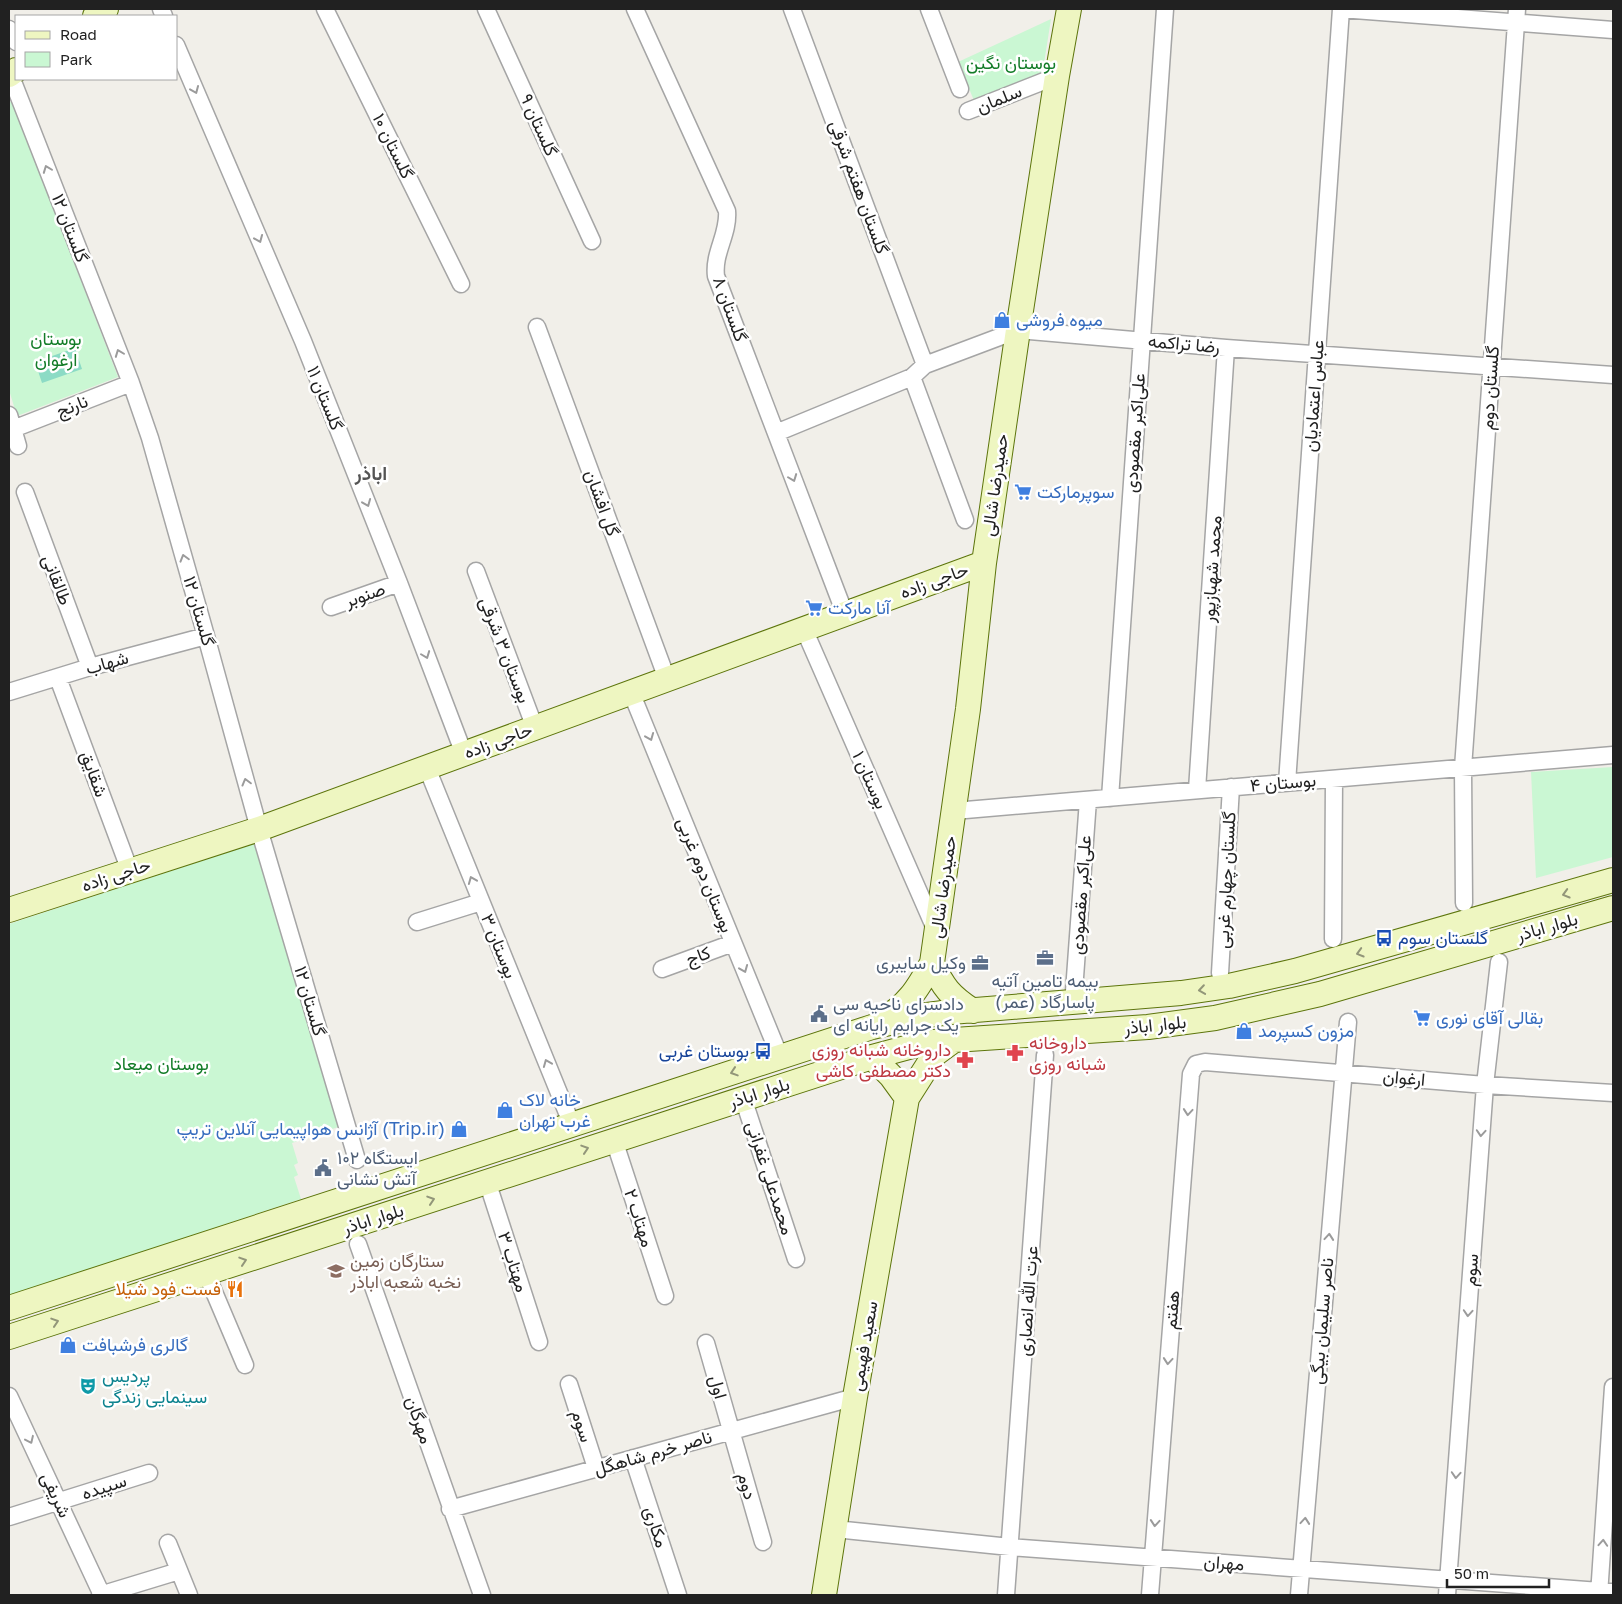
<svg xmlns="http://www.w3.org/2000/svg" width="1622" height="1604" viewBox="0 0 1622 1604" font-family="'Golos Text',Vazirmatn,sans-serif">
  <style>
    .park { fill: #caf7d3 }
    .pitch { fill: #8cdbc5 }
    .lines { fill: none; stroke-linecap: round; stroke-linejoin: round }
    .street-casing { stroke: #a5a5a5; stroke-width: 19 }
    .secondary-casing { stroke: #5d750c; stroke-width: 26 }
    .street { stroke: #fff; stroke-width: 16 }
    .secondary { stroke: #eef6c1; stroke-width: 24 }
    .oneway { stroke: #9b9b9b }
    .oneway2 { stroke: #929679 }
    .labels { text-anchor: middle; stroke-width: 5; stroke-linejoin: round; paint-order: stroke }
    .park-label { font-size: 18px; fill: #137c28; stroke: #fff }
    .street-label { font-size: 18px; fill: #212121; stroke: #fff }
    .shop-label { font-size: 18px; fill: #366cbe; stroke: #fff; text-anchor: start }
    .transit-label { font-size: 18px; fill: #164399; stroke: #fff; text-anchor: start }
    .service-label { font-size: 18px; fill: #4e5e75; stroke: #fff; text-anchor: start }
    .health-label { font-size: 18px; fill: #be3a42; stroke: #fff; text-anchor: start }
    .education-label { font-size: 18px; fill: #785e54; stroke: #fff; text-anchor: start }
    .food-label { font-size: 18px; fill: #c56008; stroke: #fff; text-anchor: end }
    .culture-label { font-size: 18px; fill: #0d838f; stroke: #fff; text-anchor: start }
    .neighbourhood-label { font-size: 19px; font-weight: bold; fill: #545454; stroke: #fff }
  </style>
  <rect width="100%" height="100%" fill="#f1efe9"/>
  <path class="park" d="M1051,19L1042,76L975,103L958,62Z
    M12,101L118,377L17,416L9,390V103Z
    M1613,767V857L1536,878L1531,772Z
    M256,843L338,1127L292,1143L298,1163L294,1165L298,1175L294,1177L301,1199L9,1296V924Z"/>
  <path class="pitch" d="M75,348L82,369L42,383L35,362Z"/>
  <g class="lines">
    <g class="street-casing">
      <path id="street" d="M161,9L164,16
        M325,9L461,284
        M486,9L592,241
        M635,9L727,211C729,234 713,253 716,276L845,614
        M792,9L925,365
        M929,9L960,89
        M1341,9L1613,30
        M9,29L16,42
        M176,45L303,341L399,583L464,754
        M10,74L131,383L150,438L206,636L259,829L357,1160
        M968,111L1057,76
        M537,327L667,679
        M912,377L965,520
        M9,415L18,446
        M13,429L131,383
        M776,433L912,377L925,365L1018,330L1226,348L1613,375
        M25,492L90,667
        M476,571L535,728
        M331,607L399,583
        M804,629L936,931
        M58,678L130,871
        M9,692L90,667L206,636
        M631,692L780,1057
        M427,768L572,1125
        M1287,783L1341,9
        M1197,790L1226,348
        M1110,798L1165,9
        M954,811L1613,755
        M1464,903L1463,768L1517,9
        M417,922L481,902
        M1333,939L1334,779
        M662,969L733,943
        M1220,973L1231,787
        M1074,991L1088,800
        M743,1098L796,1259
        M614,1140L665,1296
        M487,1181L539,1342
        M358,1244L482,1595
        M206,1273L245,1365
        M706,1343L763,1542
        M569,1384L596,1468
        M9,1396L102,1595
        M633,1458L678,1595
        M450,1509L855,1397
        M9,1517L149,1473
        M835,1529L1010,1547L1613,1592
        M168,1543L189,1595
        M100,1595L179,1571
        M1006,1595L1045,1055
        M1150,1595L1191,1074L1196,1064L1205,1062L1485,1085L1613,1093
        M1299,1595L1348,1022
        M1447,1595L1485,1085L1499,962
        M1599,1595L1613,1387"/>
    </g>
    <g class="secondary-casing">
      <path id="secondary" d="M95,16L106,9
        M9,75L16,70
        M9,910L259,829L984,563
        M932,963C943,987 950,996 973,1011
        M881,1021C908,1005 917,990 932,963L968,709L984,563L1018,330L1057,76L1069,9
        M872,1057L891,1076L907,1098
        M9,1308L872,1027L919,1016L951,1012L1181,993L1229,986L1295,971L1613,880
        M9,1337L872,1057L924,1043L954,1040L1148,1027L1215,1018L1320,994L1613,908
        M824,1595L855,1397L907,1098L935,1054L954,1040"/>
    </g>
    <use href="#street" class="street"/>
    <use href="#secondary" class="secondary"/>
  </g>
  <defs><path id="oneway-chevron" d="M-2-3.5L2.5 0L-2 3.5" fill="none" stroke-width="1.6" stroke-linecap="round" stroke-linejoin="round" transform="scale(1.25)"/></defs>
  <g class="oneway">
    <use href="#oneway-chevron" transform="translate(195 90) rotate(67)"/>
    <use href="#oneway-chevron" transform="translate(47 169) rotate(-111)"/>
    <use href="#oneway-chevron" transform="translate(259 239) rotate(67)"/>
    <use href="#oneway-chevron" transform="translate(119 353) rotate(-111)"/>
    <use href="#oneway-chevron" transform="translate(793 478) rotate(69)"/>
    <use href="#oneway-chevron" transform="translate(367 503) rotate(68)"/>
    <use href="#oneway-chevron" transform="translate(184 558) rotate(-106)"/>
    <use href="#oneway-chevron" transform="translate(426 655) rotate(69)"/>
    <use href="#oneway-chevron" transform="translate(650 737) rotate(68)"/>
    <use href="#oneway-chevron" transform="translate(246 782) rotate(-105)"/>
    <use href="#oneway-chevron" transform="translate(472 880) rotate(-112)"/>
    <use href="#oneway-chevron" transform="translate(744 969) rotate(68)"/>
    <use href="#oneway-chevron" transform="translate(547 1063) rotate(-112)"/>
    <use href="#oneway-chevron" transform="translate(1188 1112) rotate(95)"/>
    <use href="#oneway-chevron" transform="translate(1481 1133) rotate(94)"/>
    <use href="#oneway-chevron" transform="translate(1329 1237) rotate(-85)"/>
    <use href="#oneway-chevron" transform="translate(1468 1313) rotate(94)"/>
    <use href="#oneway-chevron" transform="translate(1168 1361) rotate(95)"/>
    <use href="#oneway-chevron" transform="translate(30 1440) rotate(65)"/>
    <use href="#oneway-chevron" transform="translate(1456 1475) rotate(94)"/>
    <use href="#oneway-chevron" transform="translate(1305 1521) rotate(-85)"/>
    <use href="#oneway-chevron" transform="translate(1155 1523) rotate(95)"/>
    <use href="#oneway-chevron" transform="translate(1603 1543) rotate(-86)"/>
  </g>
  <g class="oneway2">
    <use href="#oneway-chevron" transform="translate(1566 894) rotate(164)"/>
    <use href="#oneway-chevron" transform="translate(1360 953) rotate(164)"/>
    <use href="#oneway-chevron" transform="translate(1202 990) rotate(172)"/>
    <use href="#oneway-chevron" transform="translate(734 1072) rotate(162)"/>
    <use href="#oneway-chevron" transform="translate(585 1149) rotate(-18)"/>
    <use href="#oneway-chevron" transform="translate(431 1200) rotate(-18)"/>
    <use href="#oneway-chevron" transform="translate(243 1261) rotate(-18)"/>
    <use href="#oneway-chevron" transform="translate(55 1322) rotate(-18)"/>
  </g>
  <defs>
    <g id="shop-bare" transform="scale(1.35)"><path d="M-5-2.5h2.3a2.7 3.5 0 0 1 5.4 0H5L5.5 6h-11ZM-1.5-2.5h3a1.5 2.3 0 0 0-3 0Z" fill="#3f7fe0" stroke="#fff" stroke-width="2.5" paint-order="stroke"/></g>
    <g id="supermarket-bare" transform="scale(1.35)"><path d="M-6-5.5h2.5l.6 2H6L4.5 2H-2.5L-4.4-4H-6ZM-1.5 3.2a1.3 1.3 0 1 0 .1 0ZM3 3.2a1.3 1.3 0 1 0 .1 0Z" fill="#3f7fe0" stroke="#fff" stroke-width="2.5" paint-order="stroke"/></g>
    <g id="bus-bare" transform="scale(1.35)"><path d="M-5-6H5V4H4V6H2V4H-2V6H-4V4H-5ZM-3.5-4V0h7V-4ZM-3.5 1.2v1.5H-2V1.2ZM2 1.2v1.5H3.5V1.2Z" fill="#1a4fb4" stroke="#fff" stroke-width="2.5" paint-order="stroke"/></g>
    <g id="office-bare" transform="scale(1.35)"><path d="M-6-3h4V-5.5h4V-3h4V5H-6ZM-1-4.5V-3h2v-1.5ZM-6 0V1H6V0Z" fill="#5c6f8a" stroke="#fff" stroke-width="2.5" paint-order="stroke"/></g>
    <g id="civic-bare" transform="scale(1.35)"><path d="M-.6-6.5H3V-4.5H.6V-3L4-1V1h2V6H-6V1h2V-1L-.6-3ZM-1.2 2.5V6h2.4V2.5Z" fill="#5c6f8a" stroke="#fff" stroke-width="2.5" paint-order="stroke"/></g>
    <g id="pharmacy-bare" transform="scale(1.35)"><path d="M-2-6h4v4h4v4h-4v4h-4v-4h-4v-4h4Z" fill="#e0444e" stroke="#fff" stroke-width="2.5" paint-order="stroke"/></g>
    <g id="school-bare" transform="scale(1.35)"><path d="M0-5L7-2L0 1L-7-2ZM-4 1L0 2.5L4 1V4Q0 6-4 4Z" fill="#8d6e63" stroke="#fff" stroke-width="2.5" paint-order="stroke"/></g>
    <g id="restaurant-bare" transform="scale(1.35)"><path d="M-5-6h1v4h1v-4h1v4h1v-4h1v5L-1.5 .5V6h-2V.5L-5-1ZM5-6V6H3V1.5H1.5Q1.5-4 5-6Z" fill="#e8710a" stroke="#fff" stroke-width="2.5" paint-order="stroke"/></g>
    <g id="theatre-bare" transform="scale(1.35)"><path d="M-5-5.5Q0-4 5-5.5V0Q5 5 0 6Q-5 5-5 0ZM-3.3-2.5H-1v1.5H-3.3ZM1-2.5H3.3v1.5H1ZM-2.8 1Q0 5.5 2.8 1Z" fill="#0f9aa8" stroke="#fff" stroke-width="2.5" paint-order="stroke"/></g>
  </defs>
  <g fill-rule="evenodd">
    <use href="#shop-bare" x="1002" y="320"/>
    <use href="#supermarket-bare" x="1023" y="492"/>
    <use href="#supermarket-bare" x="814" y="608"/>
    <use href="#bus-bare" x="1384" y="938"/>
    <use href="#office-bare" x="1045" y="958"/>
    <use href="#office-bare" x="980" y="963"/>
    <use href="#civic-bare" x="819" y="1014"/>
    <use href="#supermarket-bare" x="1422" y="1018"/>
    <use href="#shop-bare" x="1244" y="1031"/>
    <use href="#bus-bare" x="763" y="1051"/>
    <use href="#pharmacy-bare" x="1015" y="1053"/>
    <use href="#pharmacy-bare" x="965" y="1060"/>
    <use href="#shop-bare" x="505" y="1110"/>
    <use href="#shop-bare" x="459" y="1129"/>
    <use href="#civic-bare" x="323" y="1168"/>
    <use href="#school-bare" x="336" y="1271"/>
    <use href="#restaurant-bare" x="235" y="1289"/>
    <use href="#shop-bare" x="68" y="1345"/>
    <use href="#theatre-bare" x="88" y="1386"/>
  </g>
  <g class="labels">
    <g class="park-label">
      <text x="1011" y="69">بوستان نگین</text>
      <text x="56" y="345">بوستان<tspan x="56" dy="21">ارغوان</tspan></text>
      <text x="161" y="1070">بوستان میعاد</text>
    </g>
    <g class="street-label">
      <text transform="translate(999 99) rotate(-22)" y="6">سلمان</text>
      <text transform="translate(539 125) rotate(66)" y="6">گلستان ۹</text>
      <text transform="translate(393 146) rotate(64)" y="6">گلستان ۱۰</text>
      <text transform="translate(859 187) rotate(70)" y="6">گلستان هفتم شرقی</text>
      <text transform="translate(70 228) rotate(69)" y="6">گلستان ۱۲</text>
      <text transform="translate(730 309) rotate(70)" y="6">گلستان ٨</text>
      <text transform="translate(1184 344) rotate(5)" y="6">رضا تراکمه</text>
      <text transform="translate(1490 388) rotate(-86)" y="6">گلستان دوم</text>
      <text transform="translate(1314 396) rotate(-86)" y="6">عباس اعتمادیان</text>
      <text transform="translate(325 398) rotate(68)" y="6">گلستان ۱۱</text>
      <text transform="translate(72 406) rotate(-21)" y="6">نارنج</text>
      <text transform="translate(1135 433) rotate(-86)" y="6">علی‌اکبر مقصودی</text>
      <text transform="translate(995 485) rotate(-82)" y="6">حمیدرضا شالی</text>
      <text transform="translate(602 503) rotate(70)" y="6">گل افشان</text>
      <text transform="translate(1212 569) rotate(-86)" y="6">محمد شهبازپور</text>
      <text transform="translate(57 580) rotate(69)" y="6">طالقانی</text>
      <text transform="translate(934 581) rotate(-20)" y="6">حاجی زاده</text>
      <text transform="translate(365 595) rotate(-19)" y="6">صنوبر</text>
      <text transform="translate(199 611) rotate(74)" y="6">گلستان ۱۲</text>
      <text transform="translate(505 650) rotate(69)" y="6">بوستان ۳ شرقی</text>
      <text transform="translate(107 663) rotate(-16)" y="6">شهاب</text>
      <text transform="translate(498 741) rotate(-20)" y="6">حاجی زاده</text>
      <text transform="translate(94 774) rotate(70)" y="6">شقایق</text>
      <text transform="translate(870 780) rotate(66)" y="6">بوستان ۱</text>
      <text transform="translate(1283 783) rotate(-5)" y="6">بوستان ۴</text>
      <text transform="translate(116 875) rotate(-18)" y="6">حاجی زاده</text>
      <text transform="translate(705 875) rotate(68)" y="6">بوستان دوم غربی</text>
      <text transform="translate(1226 880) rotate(-87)" y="6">گلستان چهارم غربی</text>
      <text transform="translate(943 887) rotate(-82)" y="6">حمیدرضا شالی</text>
      <text transform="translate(1081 895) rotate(-86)" y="6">علی‌اکبر مقصودی</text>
      <text transform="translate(1547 927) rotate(-16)" y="6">بلوار اباذر</text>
      <text transform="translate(499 946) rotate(68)" y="6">بوستان ۳</text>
      <text transform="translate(698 956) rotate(-20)" y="6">کاج</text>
      <text transform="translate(310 1001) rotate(74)" y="6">گلستان ۱۲</text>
      <text transform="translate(1155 1025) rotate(-6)" y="6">بلوار اباذر</text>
      <text transform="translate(1404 1078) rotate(5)" y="6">ارغوان</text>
      <text transform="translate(759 1093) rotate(-18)" y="6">بلوار اباذر</text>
      <text transform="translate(770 1178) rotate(72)" y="6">محمدعلی غفرانی</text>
      <text transform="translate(639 1218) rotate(72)" y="6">مهتاب ۲</text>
      <text transform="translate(373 1219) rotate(-18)" y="6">بلوار اباذر</text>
      <text transform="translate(513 1262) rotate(72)" y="6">مهتاب ۳</text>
      <text transform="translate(1471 1270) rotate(-86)" y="6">سوم</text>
      <text transform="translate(1028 1301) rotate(-86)" y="6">عزت الله انصاری</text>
      <text transform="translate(1172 1310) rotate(-85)" y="6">هفتم</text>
      <text transform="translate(1322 1321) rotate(-85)" y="6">ناصر سلیمان بیگی</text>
      <text transform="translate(864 1346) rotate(-80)" y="6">سعید فهیمی</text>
      <text transform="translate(718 1387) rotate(74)" y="6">اول</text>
      <text transform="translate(419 1420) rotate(71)" y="6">مهرگان</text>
      <text transform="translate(582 1426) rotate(72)" y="6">سوم</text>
      <text transform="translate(653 1453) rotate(-16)" y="6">ناصر خرم شاهگل</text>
      <text transform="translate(747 1486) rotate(74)" y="6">دوم</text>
      <text transform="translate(104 1487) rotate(-18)" y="6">سپیده</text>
      <text transform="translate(56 1495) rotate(65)" y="6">شریفی</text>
      <text transform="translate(656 1527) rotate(72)" y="6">مکاری</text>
      <text transform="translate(1224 1563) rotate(4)" y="6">مهران</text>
    </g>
    <g class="shop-label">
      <text x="1016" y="326">میوه فروشی</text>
      <text x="1037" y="498">سوپرمارکت</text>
      <text x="828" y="614">آنا مارکت</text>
      <text x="1436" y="1024">بقالی آقای نوری</text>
      <text x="1258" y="1037">مزون کسپرمد</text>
      <text x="519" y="1106">خانه لاک<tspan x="519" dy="21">غرب تهران</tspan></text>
      <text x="445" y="1135" text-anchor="end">آژانس هواپیمایی آنلاین تریپ (Trip.ir)</text>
      <text x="82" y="1351">گالری فرشبافت</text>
    </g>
    <g class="transit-label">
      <text x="1398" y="944">گلستان سوم</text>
      <text x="749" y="1057" text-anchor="end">بوستان غربی</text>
    </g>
    <g class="service-label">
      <text x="966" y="969" text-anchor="end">وکیل سایبری</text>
      <text x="1045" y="987" text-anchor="middle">بیمه تامین آتیه<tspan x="1045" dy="21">(عمر) پاسارگاد</tspan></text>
      <text x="833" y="1010">دادسرای ناحیه سی<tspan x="833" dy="21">یک جرایم رایانه ای</tspan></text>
      <text x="337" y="1164">ایستگاه ۱۰۲<tspan x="337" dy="21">آتش نشانی</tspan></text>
    </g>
    <g class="health-label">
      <text x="1029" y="1049">داروخانه<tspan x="1029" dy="21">شبانه روزی</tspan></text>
      <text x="951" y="1056" text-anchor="end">داروخانه شبانه روزی<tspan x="951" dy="21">دکتر مصطفی کاشی</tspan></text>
    </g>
    <g class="education-label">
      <text x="350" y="1267">ستارگان زمین<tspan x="350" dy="21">نخبه شعبه اباذر</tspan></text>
    </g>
    <g class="food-label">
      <text x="221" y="1295">فست فود شیلا</text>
    </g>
    <g class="culture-label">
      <text x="102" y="1382">پردیس<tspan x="102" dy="21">سینمایی زندگی</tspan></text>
    </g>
    <g class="neighbourhood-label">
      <text x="371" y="480">اباذر</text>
    </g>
  </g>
  <rect width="1622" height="1604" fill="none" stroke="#212121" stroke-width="20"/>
  <rect x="15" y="15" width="162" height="65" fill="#ffffff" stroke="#a6a6a6"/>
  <rect x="25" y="31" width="25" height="8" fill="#eef6c1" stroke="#a6a6a6"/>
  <text x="60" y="40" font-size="15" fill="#212121">Road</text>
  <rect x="25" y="52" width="25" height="15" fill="#caf7d3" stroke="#a6a6a6"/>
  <text x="60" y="65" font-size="15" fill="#212121">Park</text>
  <path d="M1447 1579v8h102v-8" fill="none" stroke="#212121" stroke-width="2.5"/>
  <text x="1454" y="1579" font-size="15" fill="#212121" stroke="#ffffff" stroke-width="4" paint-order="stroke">50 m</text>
</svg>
